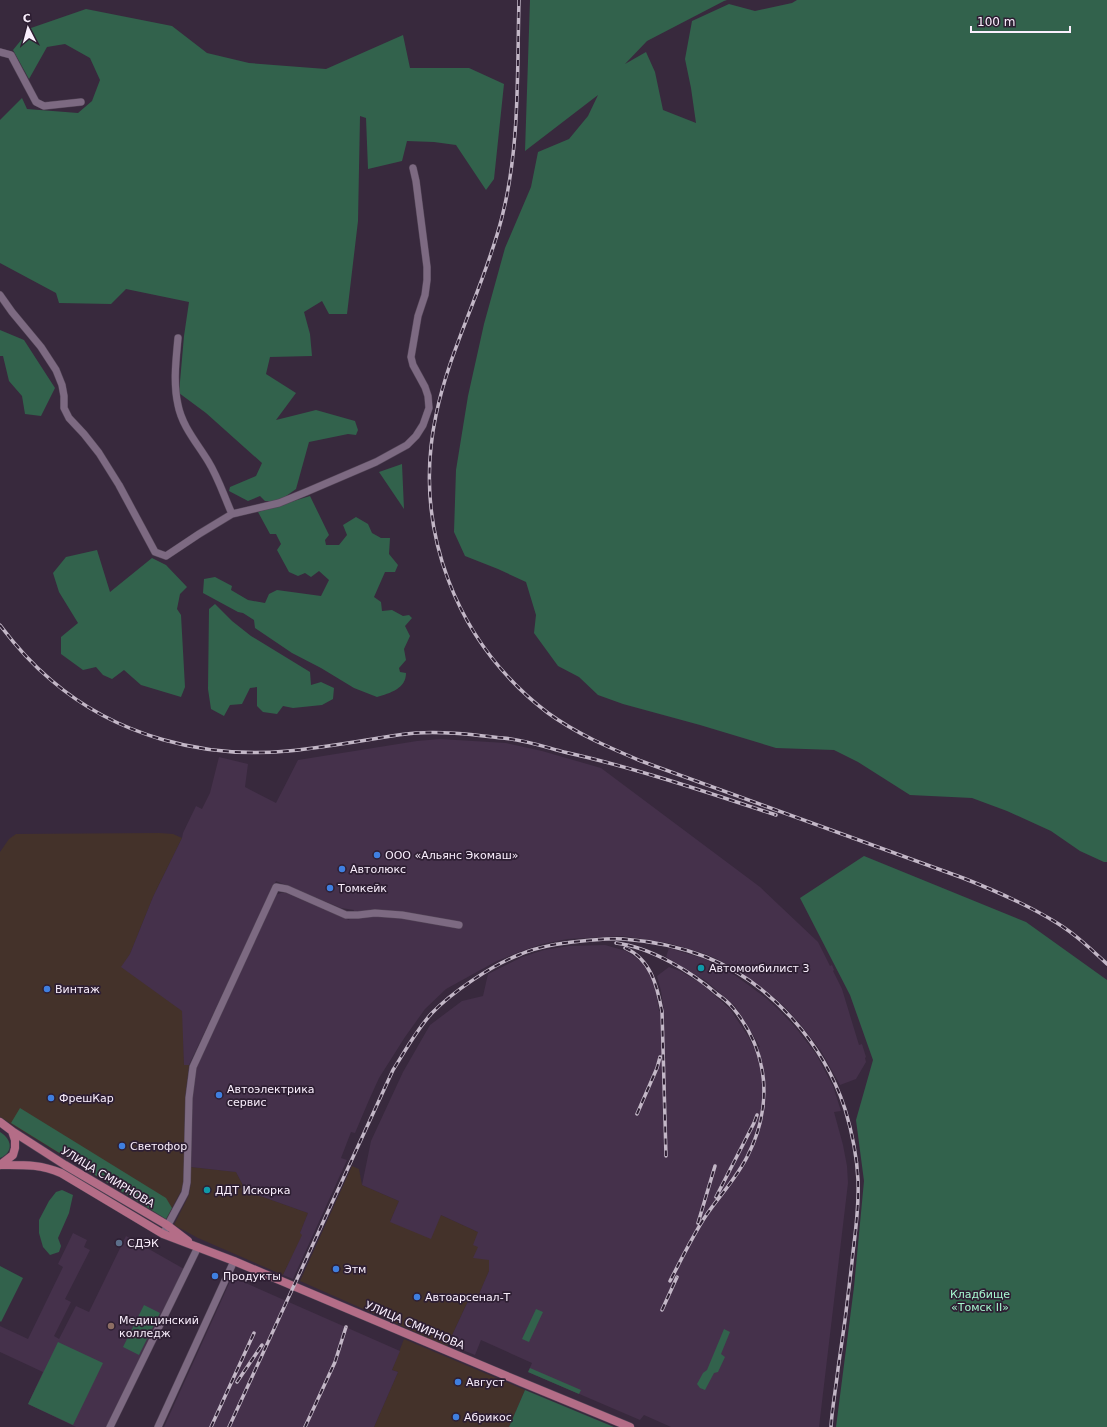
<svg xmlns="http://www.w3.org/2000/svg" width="1107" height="1427" viewBox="0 0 1107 1427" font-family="'DejaVu Sans',sans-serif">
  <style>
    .commercial { fill: #44322a }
    .built { fill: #45314b }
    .green { fill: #32624c }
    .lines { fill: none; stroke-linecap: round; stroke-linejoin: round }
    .minor-casing { stroke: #544658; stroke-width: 8 }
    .major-casing { stroke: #544658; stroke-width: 9 }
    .minor { stroke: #7d6a82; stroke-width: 7 }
    .major { stroke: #b46d87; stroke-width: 8 }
    .rail-casing { stroke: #c3b7c7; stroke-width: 3.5 }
    .rail { stroke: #2e1f33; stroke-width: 2; stroke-dasharray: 6; stroke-linecap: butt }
    .shop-dot { fill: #3f7fe0; stroke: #2e1f33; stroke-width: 1.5 }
    .culture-dot { fill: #0f9aa8; stroke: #2e1f33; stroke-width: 1.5 }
    .service-dot { fill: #5c6f8a; stroke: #2e1f33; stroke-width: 1.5 }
    .education-dot { fill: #8d6e63; stroke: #2e1f33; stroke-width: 1.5 }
    .labels { text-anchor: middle; stroke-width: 3.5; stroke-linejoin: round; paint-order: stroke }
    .poi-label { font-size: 11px; fill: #faeffd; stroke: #2e1f33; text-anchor: start }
    .street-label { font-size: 11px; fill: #faeffd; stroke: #2e1f33 }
    .park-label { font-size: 11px; fill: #a6f8d0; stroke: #2e1f33 }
  </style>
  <rect width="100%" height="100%" fill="#38293d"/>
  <path class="commercial" d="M159,833L173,834L182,838L153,897L130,954L122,967L183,1011L184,1065H189L185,1098L184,1181L181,1191L166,1219L0,1117V852L9,839L16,834Z
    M352,1166L359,1169L362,1185L399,1201L390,1222L441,1215L478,1232V1247L490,1260L489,1271L476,1302L469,1299L447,1346L300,1281Z
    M191,1167L236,1172L246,1191L308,1213L300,1233L303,1234L283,1275L198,1238L174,1225L189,1195L191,1182Z
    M404,1339L525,1390L509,1427H374L398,1372L392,1370Z"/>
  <path class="built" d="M440,739L506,743L542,751L601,768L760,887L818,942L830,966L832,965L834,970L833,971L842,989L859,1045L862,1044L866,1057L865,1058L866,1062L856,1079L840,1085L821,1051L801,1025L785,1007L770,994L739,972L723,962L706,954L668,943L623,936L568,939L542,944L519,952L495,962L446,989L425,1009L405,1037L379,1078L369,1100L355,1133L351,1132L341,1158L347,1160L293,1279L283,1275L302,1235L300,1233L308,1213L246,1191L236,1172L191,1167L192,1099L196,1068L275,895L281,893H286L349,920L354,910L341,908L276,881L189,1065H184L182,1011L121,967L130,954L153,897L182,838L183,833L196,806L202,809L210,793L219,757L248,764L245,787L276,803L298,760L417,741Z
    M605,945L626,951L635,957L643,964L650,974L656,991L659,1011L664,1010L661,991L657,976L669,967L680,971L702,984L730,1009L748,1036L754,1048L760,1047L752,1033L734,1005L706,981L666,957L669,948L705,959L736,976L766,998L780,1011L796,1028L816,1054L833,1086L841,1111L834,1112L843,1145L847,1166L848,1183L819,1427H671L644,1415L640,1420L528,1372L532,1363L481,1340L475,1355L448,1344L469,1299L476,1301L489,1271V1260L473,1258L478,1247L473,1245L478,1232L441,1215L431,1239L390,1222L399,1201L362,1185L371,1141L403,1072L430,1025L462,1001L483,996L488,974L522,957L544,950L569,946Z
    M73,1233L87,1240L84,1247L90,1250L65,1299L71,1302L54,1336L59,1339L76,1306L89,1312L126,1236L184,1269L106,1427H76L28,1404L43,1372L0,1352V1326L28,1339L63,1267L58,1264Z
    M232,1277L400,1351L392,1370L398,1372L374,1427H164Z"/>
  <path class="green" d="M530,0H727L724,1L647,41L625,64L646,52L655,72L663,110L696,123L691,88L685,59L692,21L729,4L755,11L792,3L797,0H1107V862H1104L1080,851L1051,831L1007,811L972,798L910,795L858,762L834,750L776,748L700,725L623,704L598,695L579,677L558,666L534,633L536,615L526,582L498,569L465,556L454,532L456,470L468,396L484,324L505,248L531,187L538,152L569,139L588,116L598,95L525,151Z
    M86,9L172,26L207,53L249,63L326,69L403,35L410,68H469L504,84L494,179L486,190L456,145L434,142L407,141L402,161L368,169L366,118L360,116L358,221L347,314H329L322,301L304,312L310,334L312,356L270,357L266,374L296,393L276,420L316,410L355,421L358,430L356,435L348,434L309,442L296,489L279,501H265L260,496L248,501L229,491L230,487L256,476L262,463L206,413L179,393L184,336L189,302L126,289L111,304L59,303L56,293L0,263V120L22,98L27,109L78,113L92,101L100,80L90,58L65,44L47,47L29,79L13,50L31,28Z
    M0,330L24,340L55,388L41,416L25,414L22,396L9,381L3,356H0Z
    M402,464L404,509L379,472Z
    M310,496L329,535L325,540L326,545H339L347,535L343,525L356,517L368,524L372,533L381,538H390L389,554L398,565L395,572H385L374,597L381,602L382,611L392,610L403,616L409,615L412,618L405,626L410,636L404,649L406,660L399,668L400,672L406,673C406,689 390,693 377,697L354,688L321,668L292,653L255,628L254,620L243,613L238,612L203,593L204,579L215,577L232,586L231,590L248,600L265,603L269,594L277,590L321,596L329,580L319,571L311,577L305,573L298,576L289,572L277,550L281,544L276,534H270L258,512Z
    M97,550L110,592L152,558L166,565L187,587L180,594L177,609L181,615L185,687L181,697L141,685L124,670L112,679L103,675L96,667L83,670L61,654V637L78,623L59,592L53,573L66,557Z
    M215,604L232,621L251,636L310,672L311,685L321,682L334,688L333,699L322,705L293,708L283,706L277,714L263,712L257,706V687L250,688L242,704L230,705L224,716L211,709L208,689L209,609Z
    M864,856L1026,922L1107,980V1427H836L854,1287L864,1181L856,1120L873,1060L850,995L800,898Z
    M20,1108L166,1198L172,1208L166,1219L11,1123Z
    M0,1132C12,1139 14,1152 0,1158Z
    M62,1190L73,1195L69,1213L58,1238L61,1246L59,1252L50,1255L43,1247L39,1233V1220L49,1201L56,1192Z
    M0,1266L23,1278L1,1322L0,1321Z
    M144,1305L160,1313L139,1355L123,1347Z
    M536,1309L543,1312L529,1342L522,1339Z
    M724,1329L730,1332L721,1354L725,1357L718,1372L714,1373L705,1390L700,1388L697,1384L703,1373L707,1370Z
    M58,1342L103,1363L73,1425L28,1404Z
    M530,1368L581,1390L579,1394L528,1372Z
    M525,1390L614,1427H509Z"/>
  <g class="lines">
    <g class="minor-casing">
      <path id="minor" d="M0,52L11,55L36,102L44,106L81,102
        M0,295L12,312L41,347L56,370L62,385L64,396V408L69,418L84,434L99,453L119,485L155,552L166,556L199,534L232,514L279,503L306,492L376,462L407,445L416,436L423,425L429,408L428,396L425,387L413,365L411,357L418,316L425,295L427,280V267L416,181L413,168
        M178,338C176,360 173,383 178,405C182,426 197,443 208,461C218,477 224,496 232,514
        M163,1234L185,1193L187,1182L189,1098L193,1067L276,887L287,889L346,915H358L375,913L402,915L459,925
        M110,1427L198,1247
        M158,1427L234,1261"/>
    </g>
    <g class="major-casing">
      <path id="major" d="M0,1122L12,1131L15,1140V1148L13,1155L0,1165
        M12,1131L65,1165L167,1225L188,1241
        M0,1165C23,1165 40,1164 61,1173L163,1234L234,1261L521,1382L630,1427"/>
    </g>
    <use href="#minor" class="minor"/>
    <use href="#major" class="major"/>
    <g class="rail-casing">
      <path id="rail" d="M519,0C517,72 520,147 502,217C485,285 450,347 436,415C412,529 456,643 548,713C577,734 608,747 641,761L963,878C996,891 1028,905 1057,923C1075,934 1091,949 1107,964
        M0,625C15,645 32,664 51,680C116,736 204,759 288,751C319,748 349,743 379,738C391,736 404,734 416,733C445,731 475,735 503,738C524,740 545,747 564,752C636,768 706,792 776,815
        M616,943C650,947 692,972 717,994C723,998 729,1003 733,1008C769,1052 773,1105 748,1155C737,1178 719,1196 705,1217C692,1237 681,1260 670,1281
        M625,948C651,959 657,986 662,1011L666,1156
        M637,1114L657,1068L660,1057
        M716,1197L754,1123L757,1115
        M698,1223L715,1166
        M662,1310L677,1277
        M237,1382L262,1345
        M211,1427L254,1333
        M229,1427L393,1070C405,1051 416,1031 431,1014C452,992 492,965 521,954C540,946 561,943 582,941C596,940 609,938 623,939C651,941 680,947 706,957C771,983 824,1044 845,1109C852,1132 857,1157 858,1180C859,1204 856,1229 853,1252C849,1291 844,1330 838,1369C836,1388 832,1408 831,1427
        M305,1427L335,1362L346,1327"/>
    </g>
    <use href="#rail" class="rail"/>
  </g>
  <g class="shop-dot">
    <circle cx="377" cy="855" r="4"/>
    <circle cx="342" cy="869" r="4"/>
    <circle cx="330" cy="888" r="4"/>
    <circle cx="47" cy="989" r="4"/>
    <circle cx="219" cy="1095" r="4"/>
    <circle cx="51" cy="1098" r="4"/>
    <circle cx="122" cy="1146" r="4"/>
    <circle cx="336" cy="1269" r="4"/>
    <circle cx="215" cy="1276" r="4"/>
    <circle cx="417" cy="1297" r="4"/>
    <circle cx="458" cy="1382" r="4"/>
    <circle cx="456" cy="1417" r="4"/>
  </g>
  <g class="culture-dot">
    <circle cx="701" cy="968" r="4"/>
    <circle cx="207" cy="1190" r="4"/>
  </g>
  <circle class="service-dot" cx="119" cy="1243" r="4"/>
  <circle class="education-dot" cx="111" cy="1326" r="4"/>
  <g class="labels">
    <g class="poi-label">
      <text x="385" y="859">ООО «Альянс Экомаш»</text>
      <text x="350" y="873">Автолюкс</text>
      <text x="338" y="892">Томкейк</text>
      <text x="709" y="972">Автомоибилист 3</text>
      <text x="55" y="993">Винтаж</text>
      <text x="227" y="1093">Автоэлектрика<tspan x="227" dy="13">сервис</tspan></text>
      <text x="59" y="1102">ФрешКар</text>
      <text x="130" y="1150">Светофор</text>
      <text x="215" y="1194">ДДТ Искорка</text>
      <text x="127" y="1247">СДЭК</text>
      <text x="344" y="1273">Этм</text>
      <text x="223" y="1280">Продукты</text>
      <text x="425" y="1301">Автоарсенал-Т</text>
      <text x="119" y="1324">Медицинский<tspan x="119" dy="13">колледж</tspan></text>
      <text x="466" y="1386">Август</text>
      <text x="464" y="1421">Абрикос</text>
    </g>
    <g class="street-label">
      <text transform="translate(108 1177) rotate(31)" y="4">УЛИЦА СМИРНОВА</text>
      <text transform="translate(415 1325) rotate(23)" y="4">УЛИЦА СМИРНОВА</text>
    </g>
    <g class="park-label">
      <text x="980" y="1298">Кладбище<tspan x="980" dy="13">«Томск II»</tspan></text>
    </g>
  </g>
  <g transform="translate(28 28) rotate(354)" stroke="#2e1f33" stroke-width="3" paint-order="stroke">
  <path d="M0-3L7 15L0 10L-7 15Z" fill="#faeffd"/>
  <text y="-6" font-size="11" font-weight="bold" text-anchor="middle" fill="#faeffd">С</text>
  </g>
  <path d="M971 26v6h99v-6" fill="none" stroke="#faeffd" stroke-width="2"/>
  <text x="977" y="26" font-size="12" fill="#faeffd" stroke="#2e1f33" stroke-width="3" paint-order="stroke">100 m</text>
</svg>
